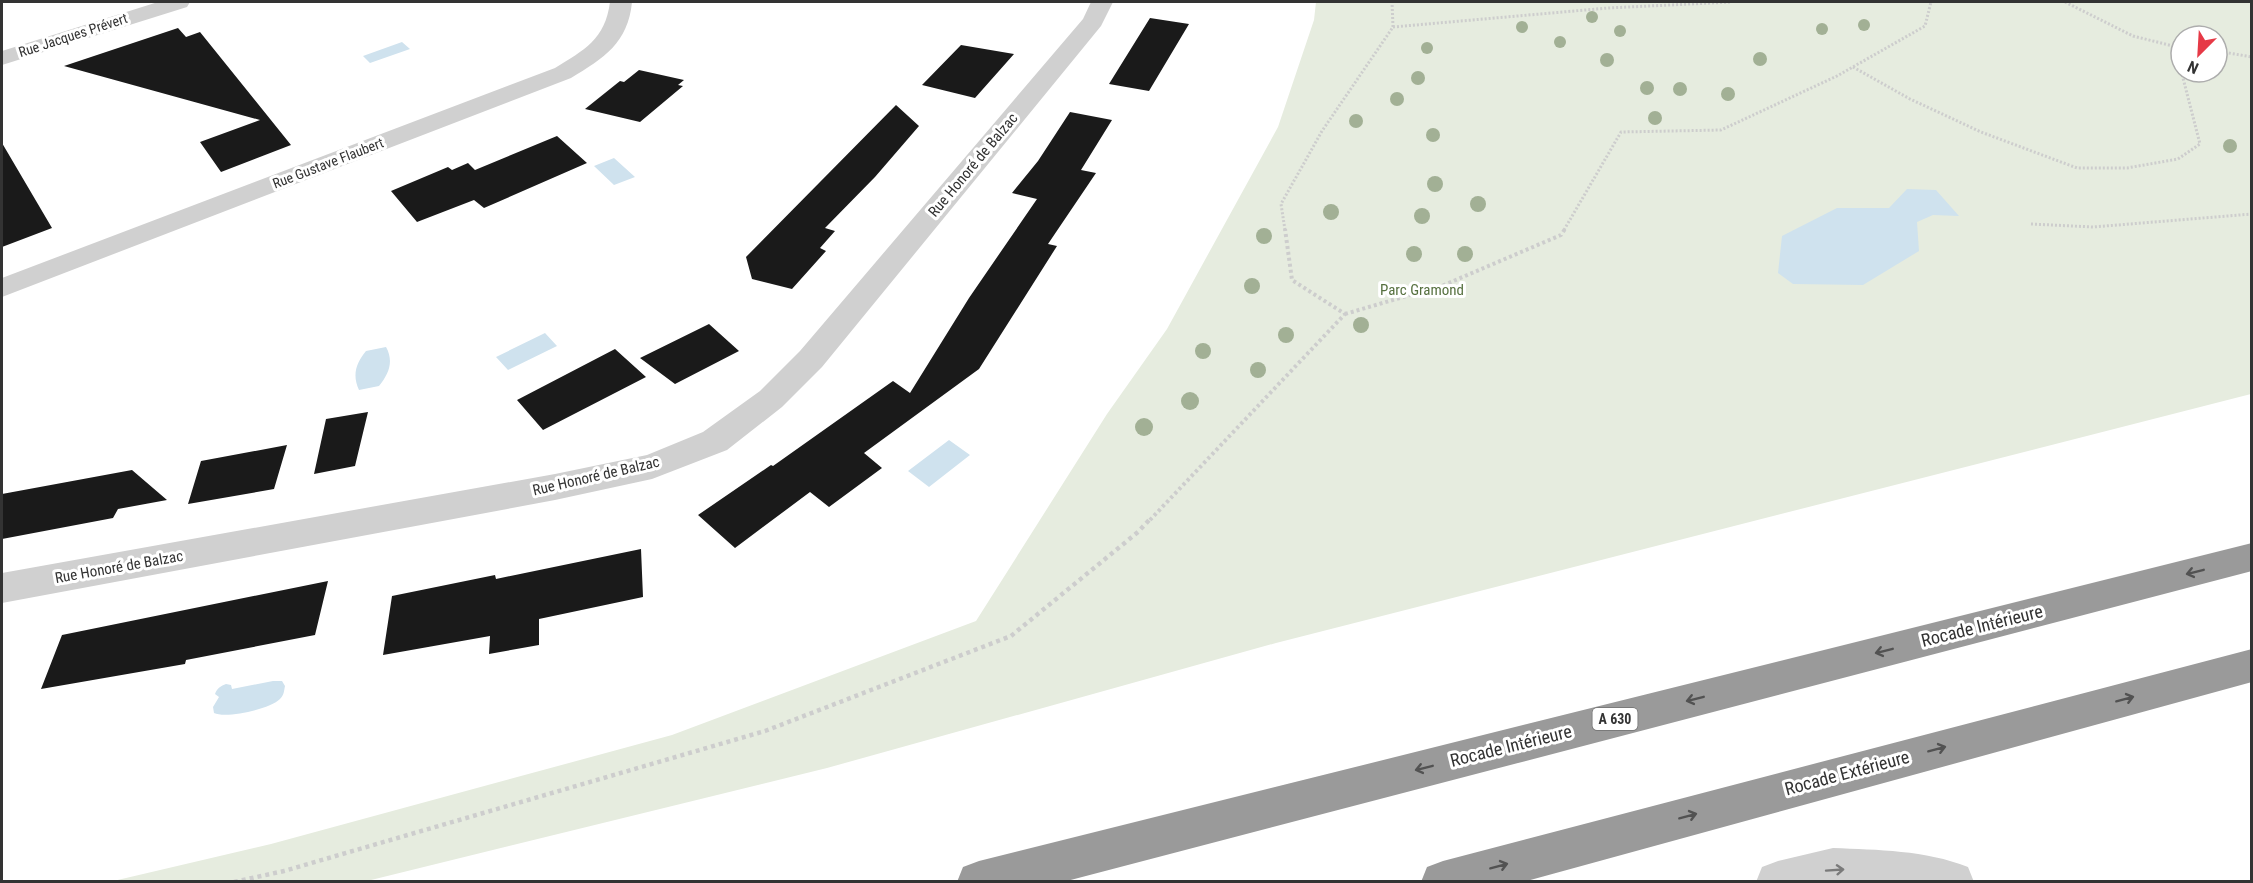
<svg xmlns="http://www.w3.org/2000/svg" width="2253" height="883" viewBox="0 0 2253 883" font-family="'Roboto Condensed',sans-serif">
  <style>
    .green { fill: #e6ecdf; fill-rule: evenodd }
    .water { fill: #cfe2ee }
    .building { fill: #1a1a1a }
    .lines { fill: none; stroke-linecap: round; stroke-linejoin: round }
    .path-far2 { stroke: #cdcdcd; stroke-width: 3; stroke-dasharray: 2 2; stroke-linecap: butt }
    .path-far1 { stroke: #cdcdcd; stroke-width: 4; stroke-dasharray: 3 3; stroke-linecap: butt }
    .path { stroke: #cdcdcd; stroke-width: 4.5; stroke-dasharray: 4 4; stroke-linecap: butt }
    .minor { fill: #d0d0d0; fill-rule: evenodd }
    .highway { fill: #9a9a9a; fill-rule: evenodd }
    .tree { fill: #a2b095 }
    .oneway { stroke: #525252 }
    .oneway2 { stroke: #7a7a7a }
    .labels { text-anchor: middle; stroke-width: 6; stroke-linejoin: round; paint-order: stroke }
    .far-street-label { font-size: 14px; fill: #333; stroke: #fff }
    .shield { fill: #fff; stroke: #707070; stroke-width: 1.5 }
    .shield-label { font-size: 14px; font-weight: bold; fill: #333 }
    .street-label { font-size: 15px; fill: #333; stroke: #fff }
    .park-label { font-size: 15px; fill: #56703f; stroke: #fff }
    .near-street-label { font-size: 18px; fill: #333; stroke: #fff }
  </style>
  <rect width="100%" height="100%" fill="#fff"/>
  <path class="green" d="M1316,2H2251V394L1276,643L827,768L367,881L109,882L271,844L672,735L976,621L1107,414L1167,329L1278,127L1314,20ZM2181,36H2217V72H2181Z"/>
  <path class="water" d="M402,42L410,49L370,63L363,56Z
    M614,158L635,177L614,185L594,166Z
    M1907,189L1936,190L1959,216L1933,215L1917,222L1919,251L1863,285L1793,284L1778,273L1782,236L1837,208H1889Z
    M545,333L557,346L508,370L496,357Z
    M386,347C394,361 389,374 379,386L359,390C352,375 356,363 366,351Z
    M949,440L970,455L929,487L908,471Z
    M273,681H282L285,686C284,691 284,695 280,699C270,709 226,719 214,713L213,707L219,697L215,694C217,688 221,686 226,684L231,685L232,689Z"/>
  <path class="building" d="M1150,18L1189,24L1149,91L1109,84Z
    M178,28L186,37L200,32L291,145L221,172L200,142L260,120L64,66Z
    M961,45L1014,54L975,98L922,85Z
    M639,70L684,80L678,85L683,86L640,122L585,109L620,81L624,82Z
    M896,105L919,126L875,177L825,228L835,231L820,248L826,251L792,289L752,279L746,257Z
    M1070,112L1112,120L1081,170L1096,173L1048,244L1057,246L979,369L864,453L882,468L829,507L810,492L735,548L698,515L771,465L773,466L893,381L910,393L969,298L1037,199L1012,193L1038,161Z
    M557,136L587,163L484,208L474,200L417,222L391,191L448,167L452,170L468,163L475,170Z
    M2,143L52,228L2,247Z
    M709,324L739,351L675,384L640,358Z
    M615,349L646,377L543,430L517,400Z
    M368,412L355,466L314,474L326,419Z
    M287,445L274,489L188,504L201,461Z
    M132,470L167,500L118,509L113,518L2,539V494Z
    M641,549L643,597L539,619V645L489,654L490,636L383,655L392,596L495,575L496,579Z
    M328,581L315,635L186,660L185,664L41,689L62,635Z"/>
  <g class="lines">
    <path class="path-far2" d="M2065,2L2133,36L2181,48
      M1393,27L1608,8L1732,2
      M2217,51L2252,57
      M1853,67L1910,99L1981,132L2077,168H2127L2178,159L2200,144L2175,47
      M2031,224L2093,227L2252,214
      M1285,230L1281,204L1322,131L1393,27L1392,2
      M1564,230L1621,132L1721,130L1837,76L1925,26L1931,2"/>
    <path class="path-far1" d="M1345,314L1444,285L1561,235L1565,229
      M1150,520L1345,314L1292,280L1285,229"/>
    <path class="path" d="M234,882L284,871L765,731L1011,636L1138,532L1151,518"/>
    <path class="minor" d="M158,2H190L187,7L2,65V51Z
      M610,2H632C628,43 604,58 571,78L2,297V278L555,68C584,50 605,40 610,2Z
      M1091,2H1113L1101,26L822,367L782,407L727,450L652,479L555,500L2,603V573L555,474L647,455L703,432L760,391L800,351L1083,19Z
      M1833,848C1878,850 1925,850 1968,867L1974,882H1756L1762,867L1778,861Z"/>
    <path class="highway" d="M2252,543V571L1063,882H957L963,867L979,861Z
      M2252,649V682L1523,882H1421L1427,867L1443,861Z"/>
  </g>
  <g class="tree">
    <circle cx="1592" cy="17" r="6"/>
    <circle cx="1864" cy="25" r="6"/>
    <circle cx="1522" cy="27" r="6"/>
    <circle cx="1822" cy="29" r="6"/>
    <circle cx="1620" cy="31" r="6"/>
    <circle cx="1560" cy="42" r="6"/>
    <circle cx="1427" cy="48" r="6"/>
    <circle cx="1760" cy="59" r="7"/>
    <circle cx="1607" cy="60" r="7"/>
    <circle cx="1418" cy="78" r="7"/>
    <circle cx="1647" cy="88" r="7"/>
    <circle cx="1680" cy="89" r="7"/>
    <circle cx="1728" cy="94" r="7"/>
    <circle cx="1397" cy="99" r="7"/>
    <circle cx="1655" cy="118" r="7"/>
    <circle cx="1356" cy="121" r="7"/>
    <circle cx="1433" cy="135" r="7"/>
    <circle cx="2230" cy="146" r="7"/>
    <circle cx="1435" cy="184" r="8"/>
    <circle cx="1478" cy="204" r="8"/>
    <circle cx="1331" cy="212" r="8"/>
    <circle cx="1422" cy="216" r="8"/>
    <circle cx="1264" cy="236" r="8"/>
    <circle cx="1414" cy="254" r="8"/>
    <circle cx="1465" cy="254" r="8"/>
    <circle cx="1252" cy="286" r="8"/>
    <circle cx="1361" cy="325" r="8"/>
    <circle cx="1286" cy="335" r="8"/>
    <circle cx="1203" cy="351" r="8"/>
    <circle cx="1258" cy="370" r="8"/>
    <circle cx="1190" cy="401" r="9"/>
    <circle cx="1144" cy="427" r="9"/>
  </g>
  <defs><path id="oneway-shaft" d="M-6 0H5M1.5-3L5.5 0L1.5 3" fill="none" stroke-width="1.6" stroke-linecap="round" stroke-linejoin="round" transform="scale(1.5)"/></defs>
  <g class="oneway">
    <use href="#oneway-shaft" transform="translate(2195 572) rotate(166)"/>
    <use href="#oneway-shaft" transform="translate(1884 651) rotate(166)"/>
    <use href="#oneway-shaft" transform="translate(1695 699) rotate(166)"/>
    <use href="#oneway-shaft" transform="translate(2125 699) rotate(-15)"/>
    <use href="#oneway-shaft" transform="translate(1937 749) rotate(-15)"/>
    <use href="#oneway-shaft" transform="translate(1424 768) rotate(166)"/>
    <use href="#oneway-shaft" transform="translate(1688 816) rotate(-15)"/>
    <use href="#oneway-shaft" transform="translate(1499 866) rotate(-15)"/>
  </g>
  <use class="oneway2" href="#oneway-shaft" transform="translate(1835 870) rotate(-4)"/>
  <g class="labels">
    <g class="far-street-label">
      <text transform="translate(73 35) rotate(-18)" y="5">Rue Jacques Prévert</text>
      <text transform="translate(328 163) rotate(-21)" y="5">Rue Gustave Flaubert</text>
    </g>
    <rect class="shield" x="1592.5" y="708" width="45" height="22" rx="4.5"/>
    <g class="shield-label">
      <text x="1615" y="724">A 630</text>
    </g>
    <g class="street-label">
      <text transform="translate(973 165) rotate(-50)" y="5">Rue Honoré de Balzac</text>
      <text transform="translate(596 476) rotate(-13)" y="5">Rue Honoré de Balzac</text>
      <text transform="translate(119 567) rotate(-10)" y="5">Rue Honoré de Balzac</text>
    </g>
    <g class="park-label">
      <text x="1422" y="295">Parc Gramond</text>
    </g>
    <g class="near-street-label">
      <text transform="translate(1982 626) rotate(-14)" y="6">Rocade Intérieure</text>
      <text transform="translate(1511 746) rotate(-14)" y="6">Rocade Intérieure</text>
      <text transform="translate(1847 773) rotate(-15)" y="6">Rocade Extérieure</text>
    </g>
  </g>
  <rect width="2253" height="883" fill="none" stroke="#333333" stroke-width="6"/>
  <g transform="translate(2199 54) rotate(204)"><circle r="28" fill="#ffffff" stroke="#adadad" stroke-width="1.5"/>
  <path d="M0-4.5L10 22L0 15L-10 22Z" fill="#e63946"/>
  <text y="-9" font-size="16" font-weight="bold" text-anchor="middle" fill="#333333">N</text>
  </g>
</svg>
